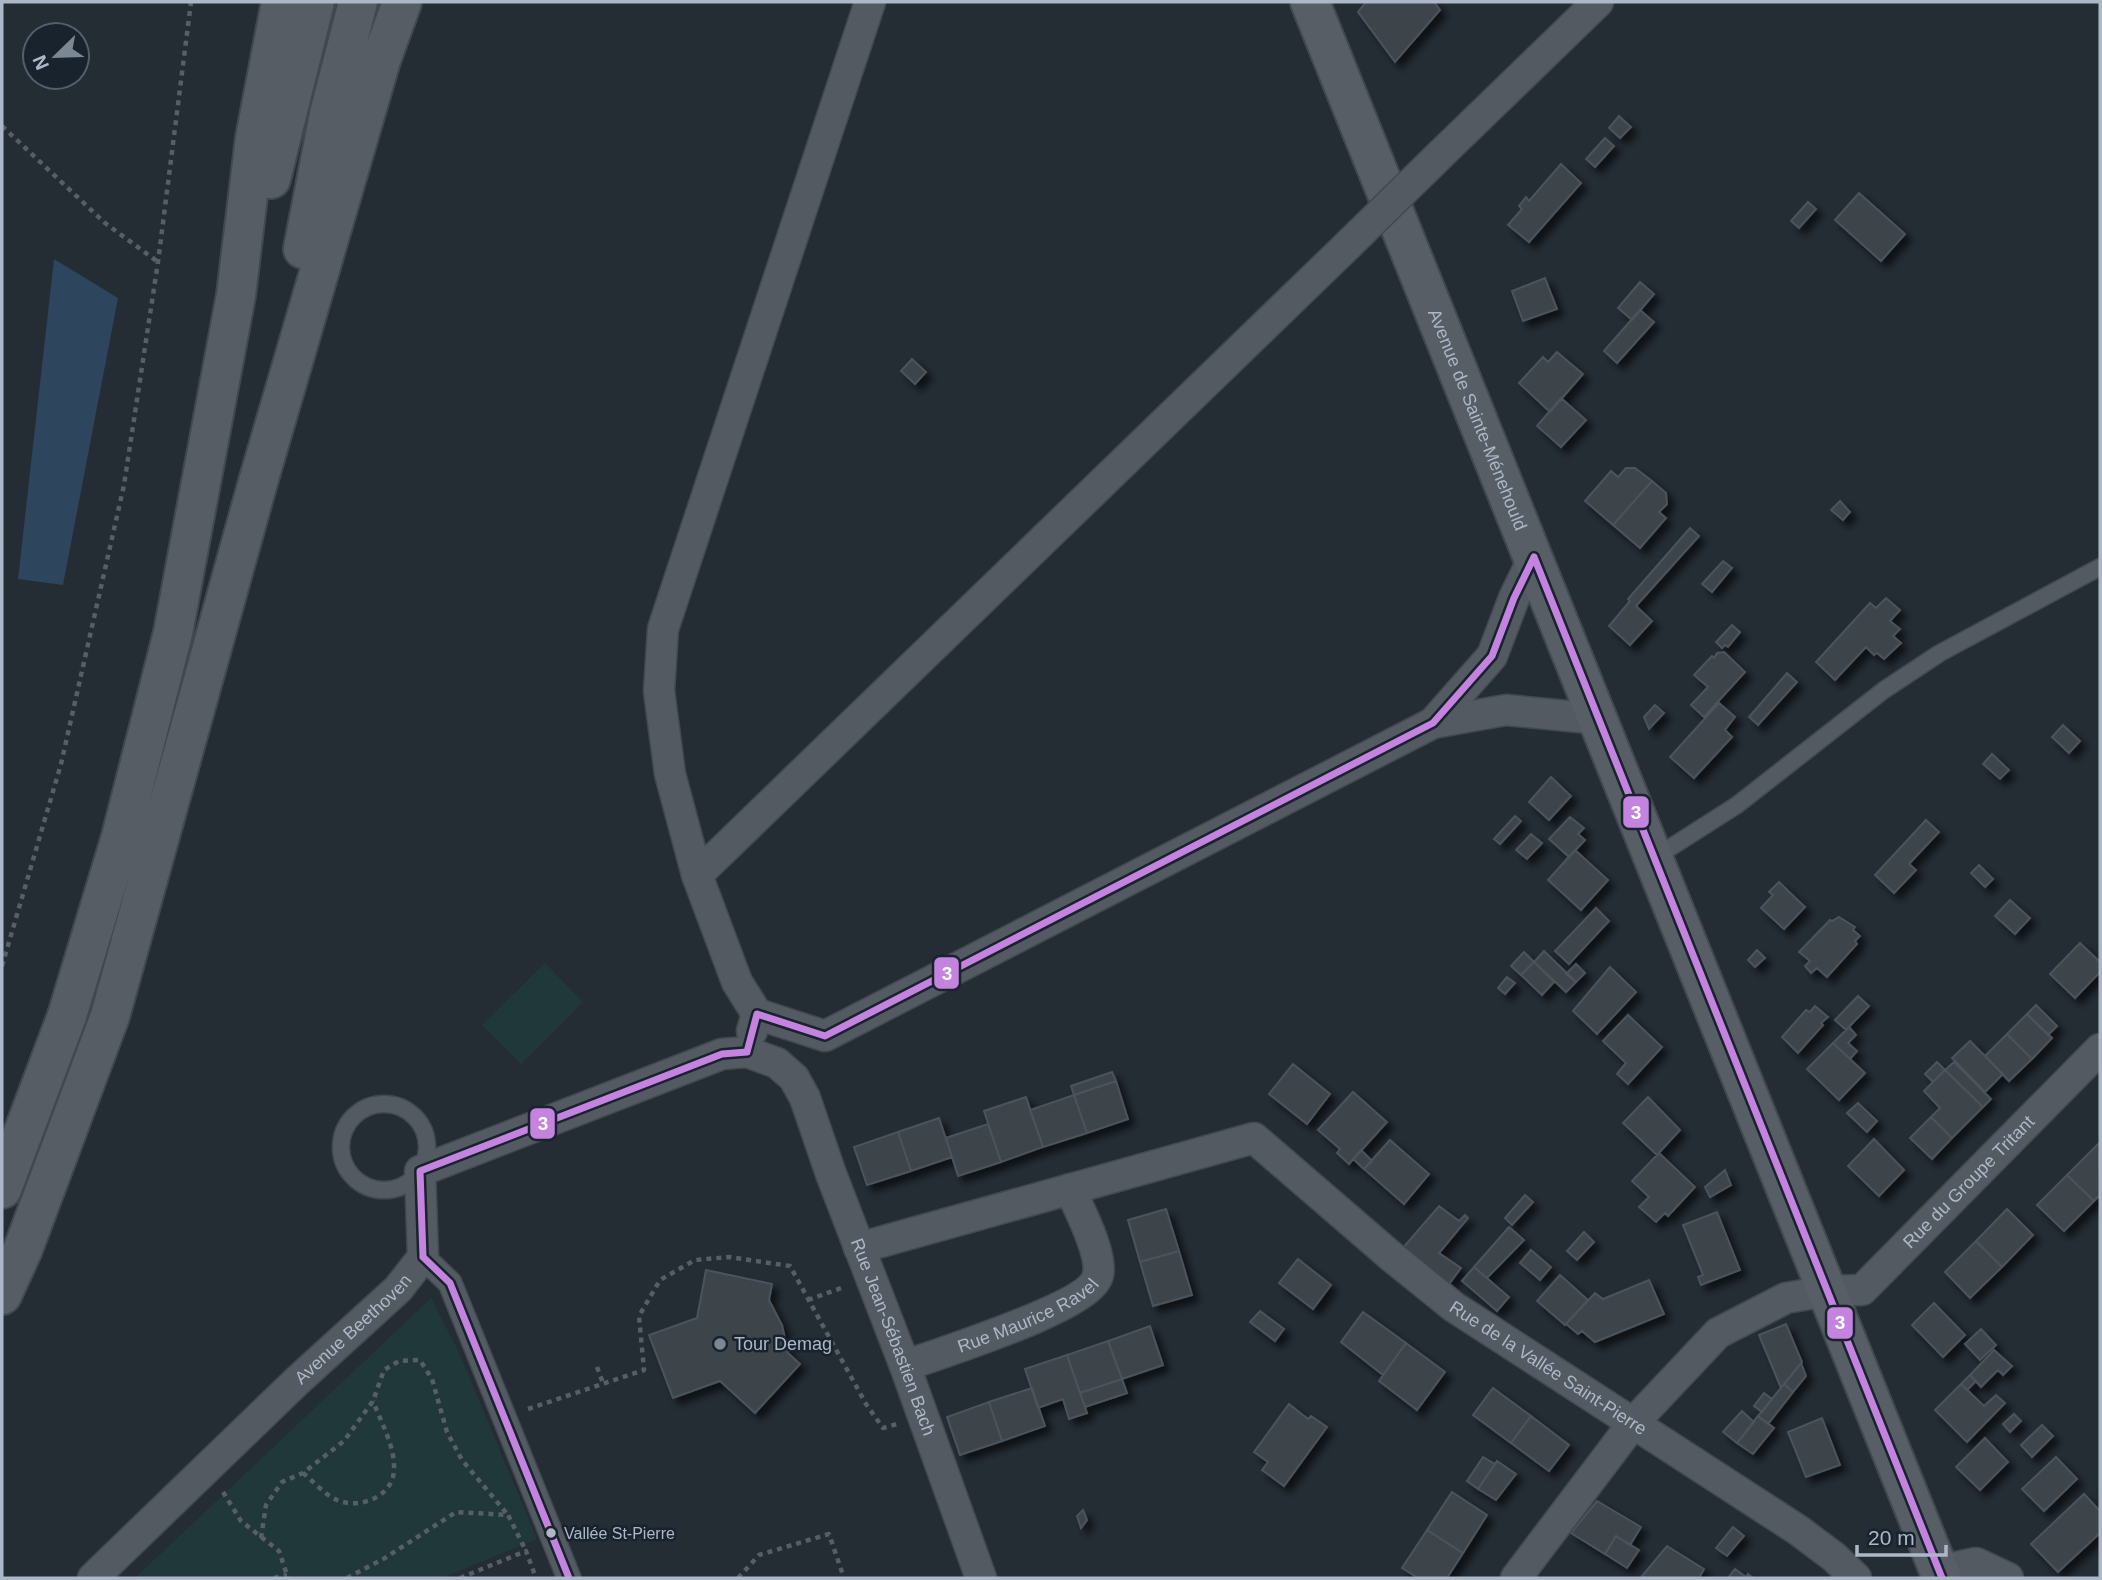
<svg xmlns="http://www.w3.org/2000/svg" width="2102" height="1580" viewBox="0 0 2102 1580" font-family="Arial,sans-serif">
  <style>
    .green { fill: #21383a }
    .water { fill: #2d455d }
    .building { fill: #3e454c; stroke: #4b535c; stroke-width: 2; filter: url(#shadow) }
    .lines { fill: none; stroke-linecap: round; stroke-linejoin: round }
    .service-casing { stroke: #42484e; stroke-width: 19 }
    .pedestrian-casing { stroke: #42484e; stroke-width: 26 }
    .minor-casing { stroke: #42484e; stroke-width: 33 }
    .secondary-casing { stroke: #42484e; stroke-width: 42 }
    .primary-casing { stroke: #414850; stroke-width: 42 }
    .path { stroke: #575f66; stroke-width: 4.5; stroke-dasharray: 5 5; stroke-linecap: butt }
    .service { stroke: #545a62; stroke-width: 16 }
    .pedestrian { stroke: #545a62; stroke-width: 23 }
    .minor { stroke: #545a62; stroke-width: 30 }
    .secondary { stroke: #585e66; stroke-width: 38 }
    .primary { stroke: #565d64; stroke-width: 38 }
    .minor-bridge-casing { stroke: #42484e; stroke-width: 33; stroke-linecap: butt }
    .minor-bridge { stroke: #545a62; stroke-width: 30 }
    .bus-1-casing { stroke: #18232e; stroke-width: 12 }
    .bus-1 { stroke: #c483df; stroke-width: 7 }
    .poi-dot { fill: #7c8794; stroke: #18232e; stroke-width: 2.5 }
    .bus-dot { fill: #acb8c7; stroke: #18232e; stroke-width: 2.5 }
    .labels { text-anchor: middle; stroke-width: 5; stroke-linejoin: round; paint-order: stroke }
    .bus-label { font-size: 16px; fill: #acb8c7; stroke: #18232e; text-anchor: start }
    .street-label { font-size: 18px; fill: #acb8c7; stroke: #18232e }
    .poi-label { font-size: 18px; fill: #acb8c7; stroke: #18232e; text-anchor: start }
    .line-badge { stroke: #18232e; stroke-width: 2.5 }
    .badge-label { font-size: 19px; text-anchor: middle; font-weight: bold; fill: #fff }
  </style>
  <defs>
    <filter id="shadow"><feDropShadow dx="6" dy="6" stdDeviation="3.5" flood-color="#0009"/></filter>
  </defs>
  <rect width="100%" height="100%" fill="#242c34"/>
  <path class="green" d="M545,963L583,1002L521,1064L482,1025Z
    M431,1298L458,1350L537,1539L442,1578H135Z"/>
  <path class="water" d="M54,259L118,298L63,585L18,579Z"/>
  <path class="building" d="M1366,2H1434L1440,10L1395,62L1358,12Z
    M1619,116L1631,127L1620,138L1609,128Z
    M1605,138L1614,146L1595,167L1586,159Z
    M1561,164L1581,183L1529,242L1508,225L1522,209L1519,206L1526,197L1529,201Z
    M1859,193L1905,234L1881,261L1835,220Z
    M1808,202L1816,209L1799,228L1791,221Z
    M1545,278L1557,309L1523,321L1512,291Z
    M1640,282L1654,294L1632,320L1618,308Z
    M1640,310L1654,322L1617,363L1604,351Z
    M1557,352L1583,374L1550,412L1519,383L1543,357L1548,362Z
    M912,359L926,372L915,384L901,371Z
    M1561,398L1586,420L1561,447L1537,426Z
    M1626,468H1635L1652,481L1613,525L1585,501L1611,471L1618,477Z
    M1652,481L1666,493L1667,504L1659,512L1666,518L1640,548L1613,525Z
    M1840,501L1850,512L1843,520L1831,510Z
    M1690,528L1699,536L1636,606L1652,621L1630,645L1609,626L1630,601L1628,599Z
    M1723,561L1732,568L1712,592L1702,584Z
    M1886,598L1900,610L1890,621L1900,629L1893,636L1901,643L1884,659L1877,653L1874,655L1866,647L1835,680L1816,662L1870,603L1876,608Z
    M1732,625L1740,632L1728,647L1725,645L1722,648L1716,642Z
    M1724,652L1745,672L1704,717L1691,705L1708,687L1694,675L1712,656L1714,658L1717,653Z
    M1787,673L1797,682L1758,725L1749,717Z
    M1719,703L1735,717L1725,730L1732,737L1694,778L1670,757Z
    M1655,705L1664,713L1649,729L1644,717Z
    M2063,725L2080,741L2069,753L2052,737Z
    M1992,754L2009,770L2000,779L1983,764Z
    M1551,777L1571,796L1549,820L1529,802Z
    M1515,816L1521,821L1500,844L1494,839Z
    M1570,817L1584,828L1578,834L1585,840L1569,857L1549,839Z
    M1926,820L1939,832L1909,864L1916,870L1894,893L1875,875Z
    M1531,834L1542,843L1527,859L1516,850Z
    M1575,850L1608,880L1581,910L1548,880Z
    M1979,865L1993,879L1985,887L1971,873Z
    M1779,882L1805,907L1784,929L1761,908L1773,895L1769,892Z
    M2010,900L2030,918L2015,934L1995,916Z
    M1596,908L1609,921L1569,964L1555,951Z
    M1839,917L1855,927L1853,930L1860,936L1855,941L1857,944L1827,977L1817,968L1811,973L1805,966L1810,961L1799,952L1830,920L1832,921Z
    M2080,943L2100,962V972L2075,998L2050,974Z
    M1757,950L1765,958L1755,967L1748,960Z
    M1544,951L1576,982L1566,992L1534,962Z
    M1524,952L1534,962L1521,975L1511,966Z
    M1534,962L1554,982L1542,995L1521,975Z
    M1576,964L1585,973L1576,982L1566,974Z
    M1610,967L1636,992L1597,1034L1573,1011Z
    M1507,977L1515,983L1505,994L1498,988Z
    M1858,996L1869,1006L1846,1030L1835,1020Z
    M2036,1005L2057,1026L2048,1035L2027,1014Z
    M1815,1006L1828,1017L1821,1023L1823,1025L1798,1053L1782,1037L1806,1010L1810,1012Z
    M2027,1014L2052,1038L2032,1059L2007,1034Z
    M1628,1015L1662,1047L1628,1084L1617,1074L1626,1063L1603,1041Z
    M1849,1027L1856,1035L1848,1043L1857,1051L1850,1059L1833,1043Z
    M2007,1034L2032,1059L2009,1081L1985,1056Z
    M1970,1041L2003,1074L1985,1092L1952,1058Z
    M1833,1043L1865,1073L1839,1100L1807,1069Z
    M1937,1062L1945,1070L1933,1082L1925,1074Z
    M1954,1062L1991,1099L1983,1107L1945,1070Z
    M1293,1064L1330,1094L1307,1124L1269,1094Z
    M1945,1070L1983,1107L1952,1138L1931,1117L1940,1108L1924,1091Z
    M1112,1072L1116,1081L1074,1095L1071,1086Z
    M1116,1081L1128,1119L1087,1133L1074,1095Z
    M1353,1092L1387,1122L1349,1164L1337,1153L1340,1149L1318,1130Z
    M1074,1095L1087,1133L1043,1147L1030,1110Z
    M1026,1097L1043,1147L1001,1162L984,1111Z
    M1648,1097L1680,1130L1657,1155L1623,1123Z
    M1858,1103L1877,1121L1867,1132L1847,1113Z
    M1931,1117L1952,1138L1932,1159L1910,1138Z
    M939,1118L952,1157L911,1171L898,1132Z
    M988,1124L1001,1162L958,1176L946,1138Z
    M898,1132L911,1171L867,1185L854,1147Z
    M1874,1139L1904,1170L1879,1196L1848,1166Z
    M1390,1140L1429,1174L1404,1204L1364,1169Z
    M2099,1143L2100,1195L2094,1201L2067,1175Z
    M1361,1150L1372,1161L1364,1169L1353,1159Z
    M1659,1153L1695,1187L1668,1216L1665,1213L1656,1222L1639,1207L1649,1197L1632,1181Z
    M1725,1170L1731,1185L1710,1197L1705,1187Z
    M2067,1175L2094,1201L2064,1231L2037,1205Z
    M1525,1195L1533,1202L1512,1225L1505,1218Z
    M1439,1206L1459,1221L1465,1215L1468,1218L1439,1253L1461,1268L1449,1284L1401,1250Z
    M1166,1209L1179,1251L1140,1262L1128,1220Z
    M2007,1209L2033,1235L2002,1267L1976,1241Z
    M1717,1212L1740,1270L1701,1285L1698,1277L1703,1275L1683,1225Z
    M1509,1227L1524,1240L1487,1278L1474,1267Z
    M1584,1232L1594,1242L1577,1260L1567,1251Z
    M1976,1241L2002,1267L1970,1298L1945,1272Z
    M1531,1250L1551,1267L1540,1280L1520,1263Z
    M1179,1251L1192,1295L1153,1306L1140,1262Z
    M1298,1259L1331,1285L1313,1309L1279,1283Z
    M1474,1267L1509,1297L1497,1311L1462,1281Z
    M706,1270L772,1284L769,1300L782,1325L788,1353L800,1364L755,1413L720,1381L673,1398L649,1335L697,1318Z
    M1560,1275L1588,1300L1565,1325L1537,1301Z
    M1649,1280L1664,1314L1595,1342L1582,1331L1578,1334L1566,1324L1595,1293L1603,1299Z
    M1934,1303L1965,1335L1943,1357L1912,1325Z
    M1260,1311L1284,1329L1275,1341L1250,1322Z
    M1363,1312L1406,1343L1383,1375L1341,1342Z
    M1786,1324L1802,1362L1781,1388L1759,1335Z
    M1150,1326L1163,1365L1122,1379L1108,1341Z
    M1981,1329L1996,1345L1980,1360L1965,1344Z
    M1108,1341L1122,1379L1080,1393L1067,1355Z
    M1406,1343L1445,1372L1417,1410L1379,1381Z
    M1994,1350L2012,1366L2003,1375L1998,1370L1981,1387L1970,1375Z
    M1067,1355L1087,1413L1069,1419L1063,1399L1038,1408L1025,1369Z
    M1801,1363L1806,1376L1793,1392L1784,1384Z
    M1970,1375L1976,1381L1967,1390L1961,1384Z
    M1122,1379L1127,1393L1085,1407L1080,1393Z
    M1784,1384L1793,1392L1768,1424L1758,1416Z
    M1961,1384L1984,1406L1996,1395L2005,1403L1967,1442L1935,1410Z
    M1032,1388L1045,1426L1002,1441L989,1402Z
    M1493,1388L1531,1416L1511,1443L1473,1415Z
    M1764,1393L1772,1399L1762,1412L1754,1406Z
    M989,1402L1002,1441L960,1455L947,1417Z
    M1289,1404L1308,1419L1311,1416L1327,1427L1284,1486L1262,1470L1268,1462L1254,1452Z
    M1742,1411L1754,1422L1737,1443L1723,1432Z
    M2014,1414L2021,1421L2010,1432L2003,1424Z
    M1531,1416L1569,1445L1549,1471L1511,1443Z
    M1758,1416L1774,1428L1753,1454L1737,1443Z
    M1822,1418L1840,1465L1806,1477L1788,1432Z
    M2042,1425L2053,1436L2032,1457L2021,1445Z
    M1985,1438L2008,1462L1980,1490L1956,1467Z
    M1483,1457L1495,1464L1478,1489L1467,1481Z
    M2056,1457L2077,1479L2044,1511L2022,1489Z
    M1497,1461L1516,1474L1496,1500L1478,1489Z
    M1452,1492L1487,1515L1463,1553L1427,1530Z
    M2084,1494L2100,1511V1533L2058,1572L2031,1544Z
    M1597,1501L1641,1527L1630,1545L1616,1536L1605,1554L1571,1533Z
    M1083,1510L1087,1520L1081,1528L1077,1516Z
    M1733,1527L1744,1536L1727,1556L1716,1548Z
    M1427,1530L1463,1553L1447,1578H1418L1402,1568Z
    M1616,1536L1639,1550L1627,1568L1605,1554Z
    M1667,1546L1704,1569L1699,1578H1647L1642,1576Z
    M1735,1569L1746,1577L1748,1574L1753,1578H1728Z"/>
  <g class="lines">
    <g class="service-casing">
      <path id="service" d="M1654,858L1737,805L1884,690L1940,653L2100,567
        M341 1147a43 43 0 1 1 86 0a43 43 0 1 1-86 0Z"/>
    </g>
    <g class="pedestrian-casing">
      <path id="pedestrian" d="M423,1257L450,1283L569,1578"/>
    </g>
    <g class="minor-casing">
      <g id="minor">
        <path d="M1439,156L1598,2"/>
        <path d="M1433,723L1492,656L1514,598L1534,557"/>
        <path d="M697,875L1347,246"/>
        <path d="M757,1014L737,982L697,875L670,774L659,691L663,629L870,2"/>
        <path d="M752,1031L757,1014L825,1036L1433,723L1506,710L1599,719"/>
        <path id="s1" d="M859,1248L1254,1138L1392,1257L1454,1307L1798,1530L1834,1557L1856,1578"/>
        <path id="s2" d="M905,1366C939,1353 1091,1307 1098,1275C1103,1254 1079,1209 1070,1189"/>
        <path d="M1939,1571L1976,1563L2008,1578"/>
        <path id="s3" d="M93,1578L296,1382L398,1289L423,1257L420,1171L722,1054L747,1052L777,1063L794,1078L805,1098L831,1174L905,1366L981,1578"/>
        <path id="s4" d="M1516,1578L1634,1422L1718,1333L1786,1298L1827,1291L1862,1290L2100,1049"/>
      </g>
    </g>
    <g class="secondary-casing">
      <g id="secondary">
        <path id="s5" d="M1310,2L1942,1578"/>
      </g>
    </g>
    <g class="primary-casing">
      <path id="primary" d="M271,179L315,2
        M303,249L329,114L358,2
        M2,1189L67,1016L121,837L173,633L236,295L255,138L281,2
        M2,1295L23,1249L110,1016L258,482L381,60L402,2"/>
    </g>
    <path class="path" d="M2,126L105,223L158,262
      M2,966L61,764L124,485L158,262L191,2
      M808,1300L844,1287
      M597,1367L603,1383
      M528,1409L644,1370L639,1316L660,1280L695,1260L729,1257L790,1266L866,1404L883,1428L897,1424
      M303,1473C313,1481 325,1495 337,1500C360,1510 394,1496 394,1469C395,1447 381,1422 373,1401
      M223,1492L241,1521L279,1551L288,1578
      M261,1538L266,1505L282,1482L303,1473L344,1441L373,1401L384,1370L399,1361L420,1360L432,1379L447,1432L462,1460L508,1515
      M274,1578L287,1575
      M347,1578L385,1558L456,1512L508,1515L526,1551
      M460,1578L526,1551L536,1578
      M738,1578L759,1555L829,1534L844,1578"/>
    <use href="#service" class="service"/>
    <use href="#pedestrian" class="pedestrian"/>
    <use href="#minor" class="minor"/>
    <use href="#secondary" class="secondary"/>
    <use href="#primary" class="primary"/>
    <g class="minor-bridge-casing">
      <path id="minor-bridge" d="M1347,246L1439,156"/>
    </g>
    <use href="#minor-bridge" class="minor-bridge"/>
    <g class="bus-1-casing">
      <path id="bus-1" d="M1534,557L1942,1578
        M747,1052L757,1014L825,1036L1433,723L1492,656L1514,598L1534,557
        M423,1257L420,1171L722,1054L747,1052
        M423,1257L450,1283L569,1578"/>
    </g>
    <use href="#bus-1" class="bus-1"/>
  </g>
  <circle class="poi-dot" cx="720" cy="1344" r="7"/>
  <circle class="bus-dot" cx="551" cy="1533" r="6"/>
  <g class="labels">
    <g class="bus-label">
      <text x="564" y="1539">Vallée St-Pierre</text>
    </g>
    <g class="street-label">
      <text dy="6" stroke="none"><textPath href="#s5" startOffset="450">Avenue de Sainte-Ménehould</textPath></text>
      <text dy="6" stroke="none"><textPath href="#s4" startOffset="623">Rue du Groupe Tritant</textPath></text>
      <text dy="6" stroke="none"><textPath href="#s2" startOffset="133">Rue Maurice Ravel</textPath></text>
      <text dy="6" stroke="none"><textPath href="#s3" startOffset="360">Avenue Beethoven</textPath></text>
      <text dy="6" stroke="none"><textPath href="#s3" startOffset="1228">Rue Jean-Sébastien Bach</textPath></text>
      <text dy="6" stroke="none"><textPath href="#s1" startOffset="784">Rue de la Vallée Saint-Pierre</textPath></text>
    </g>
    <g class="poi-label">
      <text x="734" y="1350">Tour Demag</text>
    </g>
  </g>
  <g class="line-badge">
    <rect x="1622" y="795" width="28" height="34" rx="7" fill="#c483df"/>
    <rect x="933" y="956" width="27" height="34" rx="7" fill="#c483df"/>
    <rect x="529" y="1107" width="27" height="33" rx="7" fill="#c483df"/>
    <rect x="1826" y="1306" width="28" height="34" rx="7" fill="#c483df"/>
  </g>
  <g class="badge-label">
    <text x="1636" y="819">3</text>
    <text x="947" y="980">3</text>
    <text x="543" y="1130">3</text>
    <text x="1840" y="1329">3</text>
  </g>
  <rect width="2102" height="1580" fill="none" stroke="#acb8c7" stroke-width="7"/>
  <g transform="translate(56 56) rotate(247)"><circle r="33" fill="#18232e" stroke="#535f6b" stroke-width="2"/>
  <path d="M0-5L12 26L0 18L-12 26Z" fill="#7c8794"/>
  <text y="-10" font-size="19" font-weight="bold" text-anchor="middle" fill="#acb8c7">N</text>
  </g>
  <path d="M1857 1545v10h89v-10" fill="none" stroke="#acb8c7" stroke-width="3.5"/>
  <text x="1868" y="1545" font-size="21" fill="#acb8c7" stroke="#18232e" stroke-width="5" paint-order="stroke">20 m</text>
</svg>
